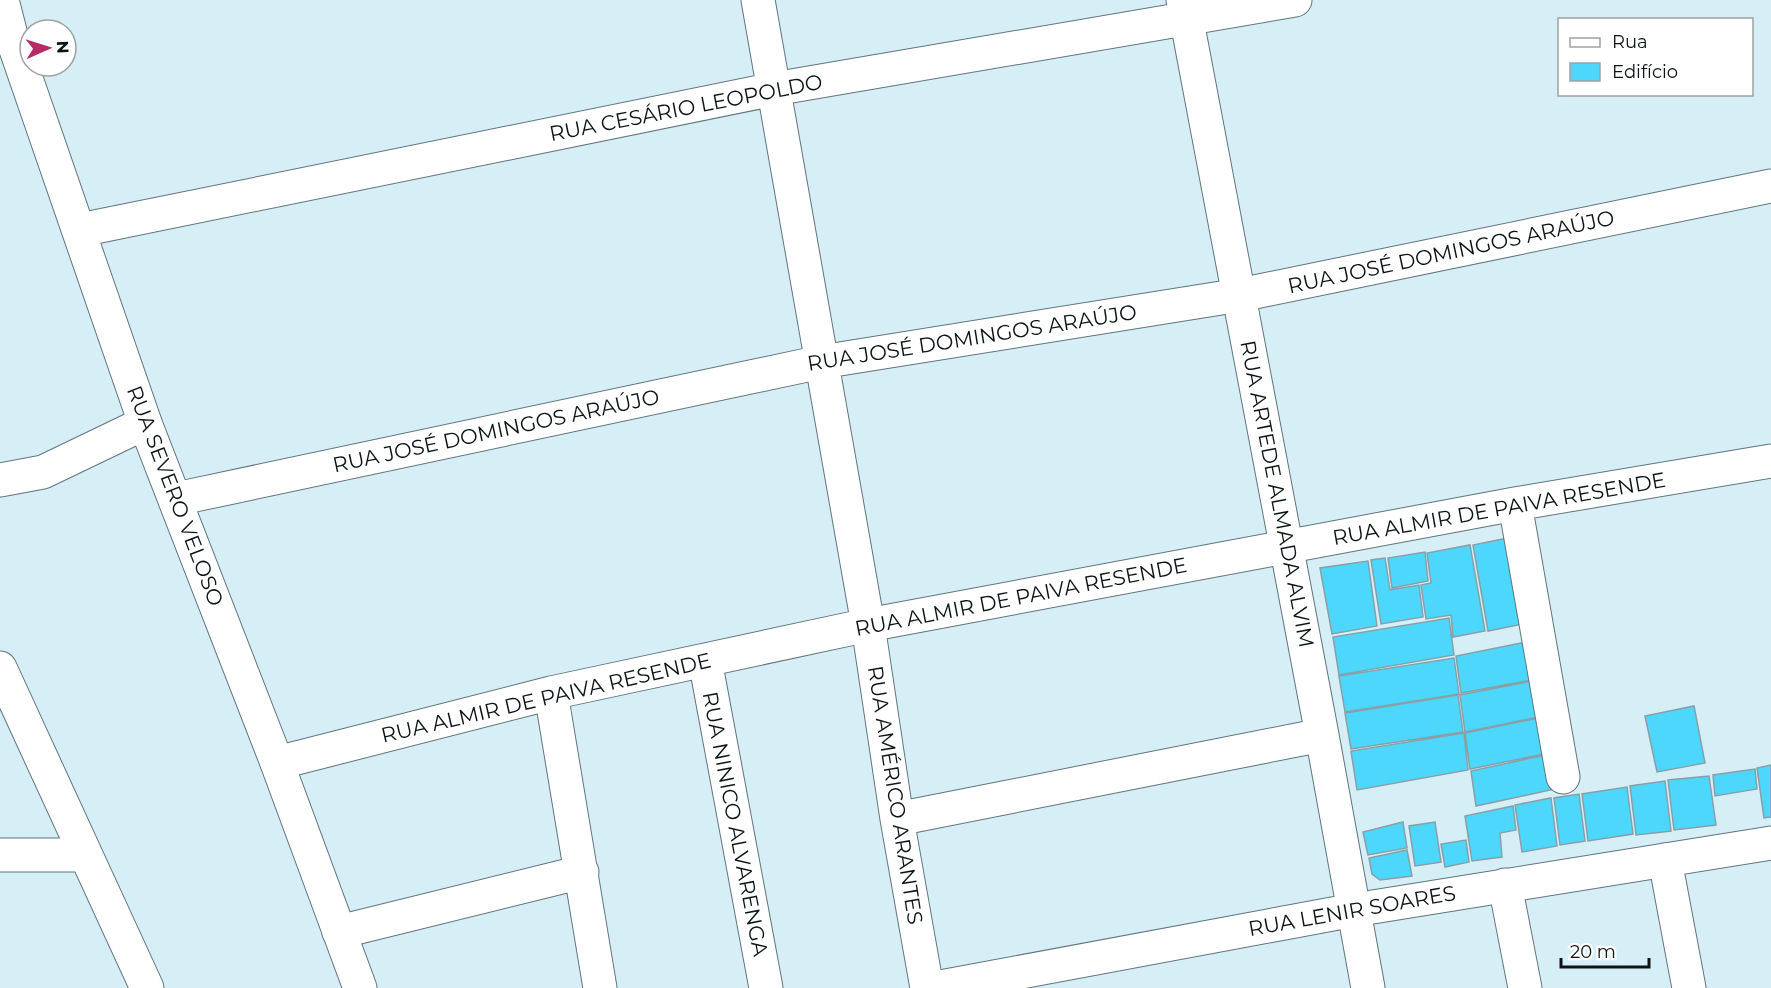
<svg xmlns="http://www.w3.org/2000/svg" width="1771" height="988" viewBox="0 0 1771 988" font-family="Montserrat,sans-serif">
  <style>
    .building { fill: #4ed7fc; stroke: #899fa7; stroke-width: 1.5 }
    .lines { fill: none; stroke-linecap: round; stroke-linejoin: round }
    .minor-casing { stroke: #60757c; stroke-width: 35 }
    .tertiary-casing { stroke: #60757c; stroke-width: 35 }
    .minor { stroke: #fff; stroke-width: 33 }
    .tertiary { stroke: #fff; stroke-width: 33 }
    .labels { text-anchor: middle; stroke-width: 4.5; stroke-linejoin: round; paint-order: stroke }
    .street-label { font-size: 21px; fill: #0c1416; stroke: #fff }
  </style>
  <rect width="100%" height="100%" fill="#d6eef6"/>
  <path class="building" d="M1508,538L1523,624L1488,631L1473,545Z
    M1470,545L1485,631L1453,637L1451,615L1426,619L1421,585L1431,583L1427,553Z
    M1425,552L1428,581L1392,588L1388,558Z
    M1385,558L1390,590L1419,585L1423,617L1381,624L1371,560Z
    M1368,561L1377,626L1332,634L1320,568Z
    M1449,618L1454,655L1339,675L1333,637Z
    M1531,641L1537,679L1461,693L1456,656Z
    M1454,658L1459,694L1345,712L1339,676Z
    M1537,680L1543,716L1465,732L1460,695Z
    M1458,695L1463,732L1351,749L1345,713Z
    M1694,706L1705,763L1657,772L1645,716Z
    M1543,717L1549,753L1470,769L1465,733Z
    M1464,733L1468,770L1357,790L1351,751Z
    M1550,754L1555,789L1476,806L1471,771Z
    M1771,765V817L1764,818L1757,768Z
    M1755,769L1757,789L1715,796L1713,775Z
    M1709,776L1716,825L1674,830L1668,780Z
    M1665,781L1671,831L1636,835L1630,786Z
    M1627,787L1633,834L1588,841L1582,794Z
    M1579,794L1585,841L1560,845L1554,798Z
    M1551,798L1557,846L1522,852L1515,805Z
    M1513,806L1516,830L1500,833L1502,857L1472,861L1465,816Z
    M1403,822L1407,848L1368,855L1363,832Z
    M1435,822L1441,862L1415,866L1409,826Z
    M1466,840L1469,862L1445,867L1441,844Z
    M1407,850L1412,876L1380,880L1372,874L1369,858Z"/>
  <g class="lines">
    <g class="minor-casing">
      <path id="minor" d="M758,0L868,625L897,819L927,988
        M1183,0L1322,735L1368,988
        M80,230L774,89L1295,0
        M0,480L43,472L145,423
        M176,499L821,362L1240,295L1771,186
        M1515,504L1563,777
        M705,660L766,988
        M0,668L147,988
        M551,693L600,988
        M277,763L551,693L868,625L1515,504L1771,461
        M897,819L1322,735
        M0,855H85
        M1665,860L1689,988
        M1505,885L1525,988
        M339,932L582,872"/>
    </g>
    <g class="tertiary-casing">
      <path id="tertiary" d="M2,0L11,35L145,423L277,763L360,988
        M935,988L1354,910L1771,843"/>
    </g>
    <use href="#minor" class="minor"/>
    <use href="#tertiary" class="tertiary"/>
  </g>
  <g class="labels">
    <g class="street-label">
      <text transform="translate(686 108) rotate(-11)" y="7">RUA CESÁRIO LEOPOLDO</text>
      <text transform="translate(1451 252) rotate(-12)" y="7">RUA JOSÉ DOMINGOS ARAÚJO</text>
      <text transform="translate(972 338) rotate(-9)" y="7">RUA JOSÉ DOMINGOS ARAÚJO</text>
      <text transform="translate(496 431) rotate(-12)" y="7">RUA JOSÉ DOMINGOS ARAÚJO</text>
      <text transform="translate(1277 494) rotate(79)" y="7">RUA ARTEDE ALMADA ALVIM</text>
      <text transform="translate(175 496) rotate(69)" y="7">RUA SEVERO VELOSO</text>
      <text transform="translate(1499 509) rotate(-10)" y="7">RUA ALMIR DE PAIVA RESENDE</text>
      <text transform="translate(1021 597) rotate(-11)" y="7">RUA ALMIR DE PAIVA RESENDE</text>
      <text transform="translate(546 698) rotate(-13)" y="7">RUA ALMIR DE PAIVA RESENDE</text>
      <text transform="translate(895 795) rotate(81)" y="7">RUA AMÉRICO ARANTES</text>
      <text transform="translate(735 824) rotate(79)" y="7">RUA NINICO ALVARENGA</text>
      <text transform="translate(1352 911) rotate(-10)" y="7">RUA LENIR SOARES</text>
    </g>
  </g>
  <rect x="1558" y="18" width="195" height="78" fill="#ffffff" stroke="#9ea1a2" stroke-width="1.5"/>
  <rect x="1570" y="38" width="30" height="9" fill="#ffffff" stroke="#9ea1a2" stroke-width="1.5"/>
  <text x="1612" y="48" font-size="18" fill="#0c1416">Rua</text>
  <rect x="1570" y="63" width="30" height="18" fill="#4ed7fc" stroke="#9ea1a2" stroke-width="1.5"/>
  <text x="1612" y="78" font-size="18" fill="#0c1416">Edifício</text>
  <g transform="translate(48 48) rotate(87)"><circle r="28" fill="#ffffff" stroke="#9ea1a2" stroke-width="1.5"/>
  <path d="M0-4.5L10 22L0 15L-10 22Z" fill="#b62b66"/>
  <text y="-9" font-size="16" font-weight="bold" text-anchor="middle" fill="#0c1416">N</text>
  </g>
  <path d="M1561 958v9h88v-9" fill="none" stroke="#0c1416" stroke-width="3"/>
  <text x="1570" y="958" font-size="18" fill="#0c1416" stroke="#ffffff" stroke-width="4.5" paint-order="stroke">20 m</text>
</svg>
